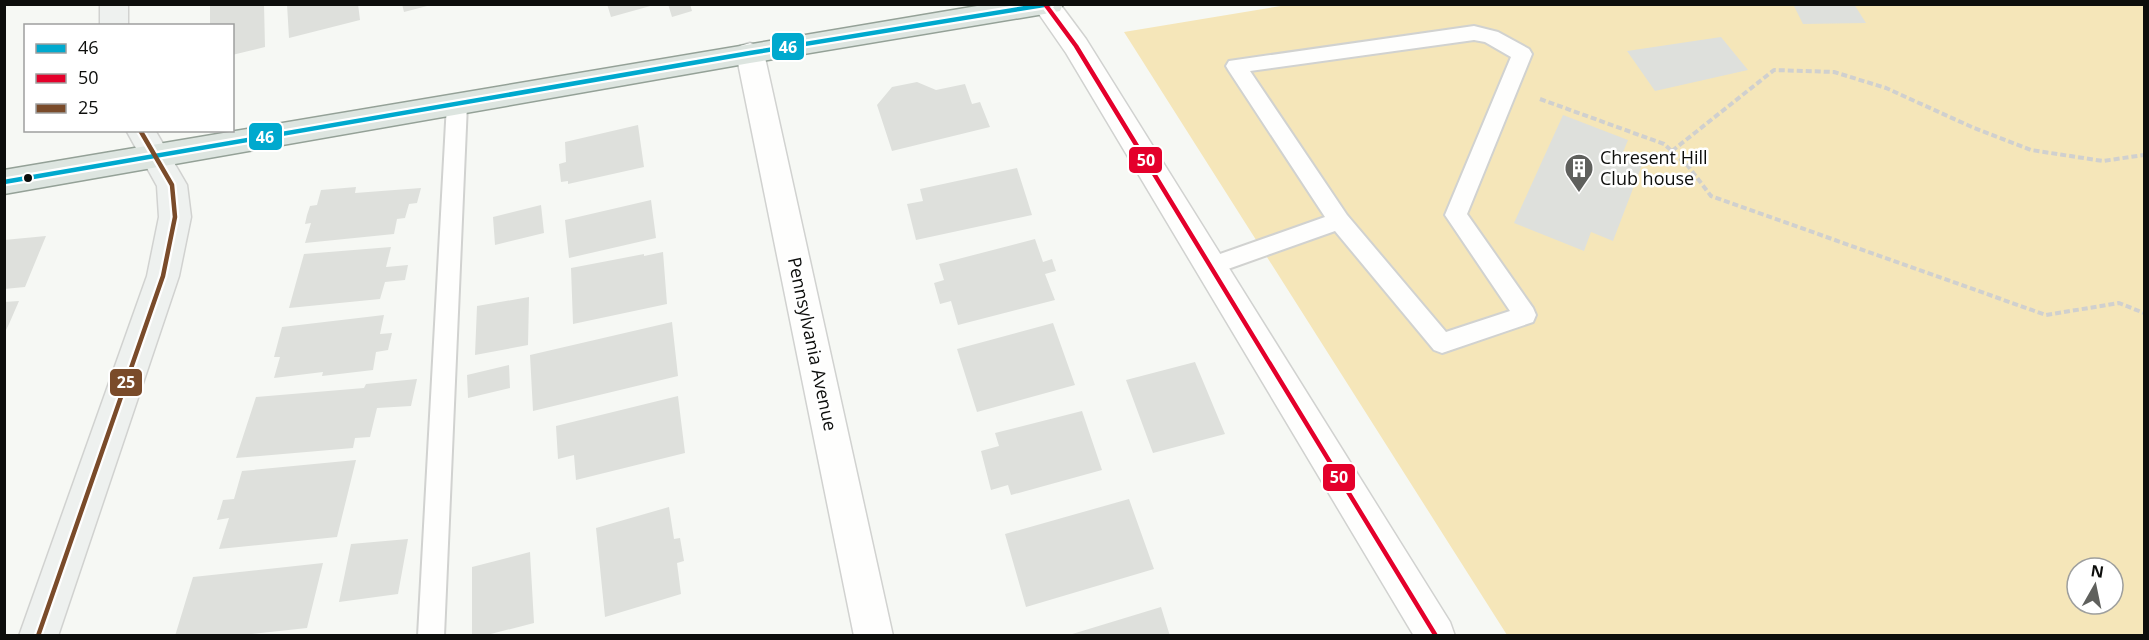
<svg xmlns="http://www.w3.org/2000/svg" width="2149" height="640" viewBox="0 0 2149 640" font-family="'Open Sans',sans-serif">
  <style>
    .green { fill: #f5e6b9; fill-rule: evenodd }
    .building { fill: #dee0dc }
    .lines { fill: none; stroke-linecap: round; stroke-linejoin: round }
    .service-casing { stroke: #d1d2d0; stroke-width: 4 }
    .minor-casing { stroke: #d1d2d0; stroke-width: 3 }
    .secondary-casing { stroke: #d1d2d0; stroke-width: 3 }
    .primary-casing { stroke: #94a197; stroke-width: 3 }
    .path { stroke: #d0d0cf; stroke-width: 4; stroke-dasharray: 6 3; stroke-linecap: butt }
    .service { fill: #fefefd; fill-rule: evenodd }
    .minor { fill: #fefefd; fill-rule: evenodd }
    .secondary { fill: #eef1ef; fill-rule: evenodd }
    .primary { fill: #dde5e0; fill-rule: evenodd }
    .bus-1-casing { stroke: #fff; stroke-width: 9 }
    .bus-2-casing { stroke: #fff; stroke-width: 9 }
    .bus-3-casing { stroke: #fff; stroke-width: 9 }
    .bus-1 { stroke: #00a9ce; stroke-width: 4.5 }
    .bus-2 { stroke: #e4002b; stroke-width: 4.5 }
    .bus-3 { stroke: #7a4b2a; stroke-width: 4.5 }
    .bus-dot { fill: #0d0e0c; stroke: #fff; stroke-width: 2 }
    .labels { text-anchor: middle; stroke-width: 5; stroke-linejoin: round; paint-order: stroke }
    .poi-label { font-size: 18px; fill: #0d0e0c; stroke: #fff; text-anchor: start }
    .street-label { font-size: 18px; fill: #0d0e0c; stroke: #fff }
    .line-badge { stroke: #fff; stroke-width: 2 }
    .badge-label { font-size: 16px; text-anchor: middle; font-weight: bold; fill: #fff }
  </style>
  <rect width="100%" height="100%" fill="#f6f8f4"/>
  <path class="green" d="M1293,4L2144,5V635H1507L1124,32ZM2077,568H2113V604H2077Z"/>
  <path class="building" d="M210,4H264L265,47L232,55V26H210Z
    M287,4H358L360,20L289,38Z
    M402,4H431V5L404,12Z
    M607,4H654V5L611,17Z
    M668,4H690L692,11L672,17Z
    M1793,4H1854L1866,23L1803,24Z
    M1721,37L1748,70L1655,91L1627,51Z
    M917,82L936,90L965,84L972,104L980,102L990,127L892,151L877,105L892,87Z
    M1563,115L1628,140L1621,157L1642,165L1613,241L1591,232L1584,251L1514,223Z
    M638,125L644,167L568,184V181L561,182L559,164L566,162L565,142Z
    M1017,168L1032,215L916,240L907,204L923,201L920,189Z
    M356,187L355,193L421,188L417,203L409,204L405,218L397,219L394,234L305,243L311,223L305,224L307,215L310,206L317,205L321,190Z
    M651,200L656,238L569,258L565,220Z
    M541,205L544,233L495,245L493,217Z
    M46,236L25,287L4,289V240Z
    M1035,239L1043,262L1052,259L1056,271L1045,274L1055,300L958,325L951,301L940,304L934,283L944,280L939,264Z
    M391,247L386,267L408,265L405,280L385,282L380,299L289,308L304,254Z
    M663,252L667,304L573,324L571,268L644,254V256Z
    M529,297L528,345L475,355L477,306Z
    M19,301L9,324L4,334V302Z
    M384,315L380,334L392,333L388,350L376,352L373,370L322,376L323,372L274,378L280,357H274L282,327Z
    M672,322L678,376L533,411L530,355Z
    M1053,323L1075,385L977,412L957,349Z
    M1195,362L1225,434L1153,453L1126,380Z
    M509,365L510,388L468,398L467,375Z
    M417,379L411,406L377,408L370,437L355,438L353,448L236,458L256,397L364,388L366,384Z
    M678,396L685,453L576,480L574,455L558,459L556,426Z
    M1082,411L1102,470L1011,495L1008,485L991,490L981,451L999,446L995,433Z
    M356,460L337,537L219,549L229,518L217,520L223,500L234,499L242,471Z
    M1129,499L1154,569L1026,607L1005,534Z
    M669,507L674,539L680,538L684,561L677,563L681,594L605,617L596,528Z
    M408,539L398,594L339,602L351,544Z
    M530,552L534,623L483,636H472V567Z
    M323,563L307,628L234,636H175L193,577Z
    M1161,607L1170,636H1069V635Z"/>
  <g class="lines">
    <g class="service-casing">
      <path id="service" d="M1474,26L1498,32L1529,49L1532,54L1467,214L1533,308L1536,315L1533,322L1442,353L1434,350L1335,231L1211,275L1203,272L1200,266L1203,260L1325,217L1229,71L1226,66L1229,61ZM1474,40L1485,42L1511,57L1445,215L1510,311L1446,332L1347,215L1250,71Z
        M457,97L464,99L467,104L444,636H418L447,104L450,99Z"/>
    </g>
    <g class="minor-casing">
      <path id="minor" d="M1032,4H1060L1086,39L1450,622L1455,636H1414L1066,53Z
        M750,43L760,46L764,53L893,636H854L736,53L740,46Z"/>
    </g>
    <g class="secondary-casing">
      <path id="secondary" d="M100,4H128V26H100Z
        M126,130H155L187,185L191,217L179,276L58,636H19L147,276L159,217L157,186Z"/>
    </g>
    <g class="primary-casing">
      <path id="primary" d="M989,4H1063L1060,11L1050,13L750,63L4,194V170Z"/>
    </g>
    <path class="path" d="M1540,99L1664,144L1688,166L1711,196L2046,315L2119,303L2144,313
      M1672,151L1774,70L1834,72L1886,88L1974,128L2031,150L2103,161L2144,155"/>
    <use href="#service" class="service"/>
    <use href="#minor" class="minor"/>
    <use href="#secondary" class="secondary"/>
    <use href="#primary" class="primary"/>
    <g class="bus-1-casing">
      <path id="bus-1" d="M4,182L750,53L1050,4"/>
    </g>
    <g class="bus-2-casing">
      <path id="bus-2" d="M1045,4L1076,46L1436,636"/>
    </g>
    <g class="bus-3-casing">
      <path id="bus-3" d="M38,636L163,276L175,217L172,185L140,130"/>
    </g>
    <use href="#bus-1" class="bus-1"/>
    <use href="#bus-2" class="bus-2"/>
    <use href="#bus-3" class="bus-3"/>
  </g>
  <defs>
    <g id="building-pin" transform="scale(1.5)"><path d="M0 17L-7.5 6A9.5 9.5 0 1 1 7.5 6Z" fill="#5f605d" stroke="#fff"/><path d="M-4-6H4V6H1V3H-1V6H-4ZM-2.5-4.3h1.7v1.8h-1.7ZM.8-4.3h1.7v1.8H.8ZM-2.5-1h1.7V.8h-1.7ZM.8-1h1.7V.8H.8Z" fill="#fff"/></g>
  </defs>
  <g fill-rule="evenodd">
    <use href="#building-pin" x="1579" y="168"/>
  </g>
  <circle class="bus-dot" cx="28" cy="178" r="5"/>
  <g class="labels">
    <g class="poi-label">
      <text x="1600" y="164">Chresent Hill<tspan x="1600" dy="21">Club house</tspan></text>
    </g>
    <g class="street-label">
      <text transform="translate(812 344) rotate(78)" y="6">Pennsylvania Avenue</text>
    </g>
  </g>
  <g class="line-badge">
    <rect x="771" y="32" width="34" height="29" rx="6" fill="#00a9ce"/>
    <rect x="248" y="122" width="35" height="29" rx="6" fill="#00a9ce"/>
    <rect x="1128" y="146" width="35" height="28" rx="6" fill="#e4002b"/>
    <rect x="109" y="368" width="34" height="29" rx="6" fill="#7a4b2a"/>
    <rect x="1322" y="463" width="34" height="29" rx="6" fill="#e4002b"/>
  </g>
  <g class="badge-label">
    <text x="788" y="53">46</text>
    <text x="265" y="143">46</text>
    <text x="1146" y="166">50</text>
    <text x="126" y="388">25</text>
    <text x="1339" y="483">50</text>
  </g>
  <rect width="2149" height="640" fill="none" stroke="#0d0e0c" stroke-width="12"/>
  <rect x="24" y="24" width="210" height="108" fill="#ffffff" stroke="#9e9f9e" stroke-width="1.5"/>
  <rect x="36" y="44" width="30" height="9" fill="#00a9ce" stroke="#9e9f9e" stroke-width="1.5"/>
  <text x="78" y="54" font-size="18" fill="#0d0e0c">46</text>
  <rect x="36" y="74" width="30" height="9" fill="#e4002b" stroke="#9e9f9e" stroke-width="1.5"/>
  <text x="78" y="84" font-size="18" fill="#0d0e0c">50</text>
  <rect x="36" y="104" width="30" height="9" fill="#7a4b2a" stroke="#9e9f9e" stroke-width="1.5"/>
  <text x="78" y="114" font-size="18" fill="#0d0e0c">25</text>
  <g transform="translate(2095 586) rotate(9)"><circle r="28" fill="#ffffff" stroke="#9e9f9e" stroke-width="1.5"/>
  <path d="M0-4.5L10 22L0 15L-10 22Z" fill="#5f605d"/>
  <text y="-9" font-size="16" font-weight="bold" text-anchor="middle" fill="#0d0e0c">N</text>
  </g>
</svg>
